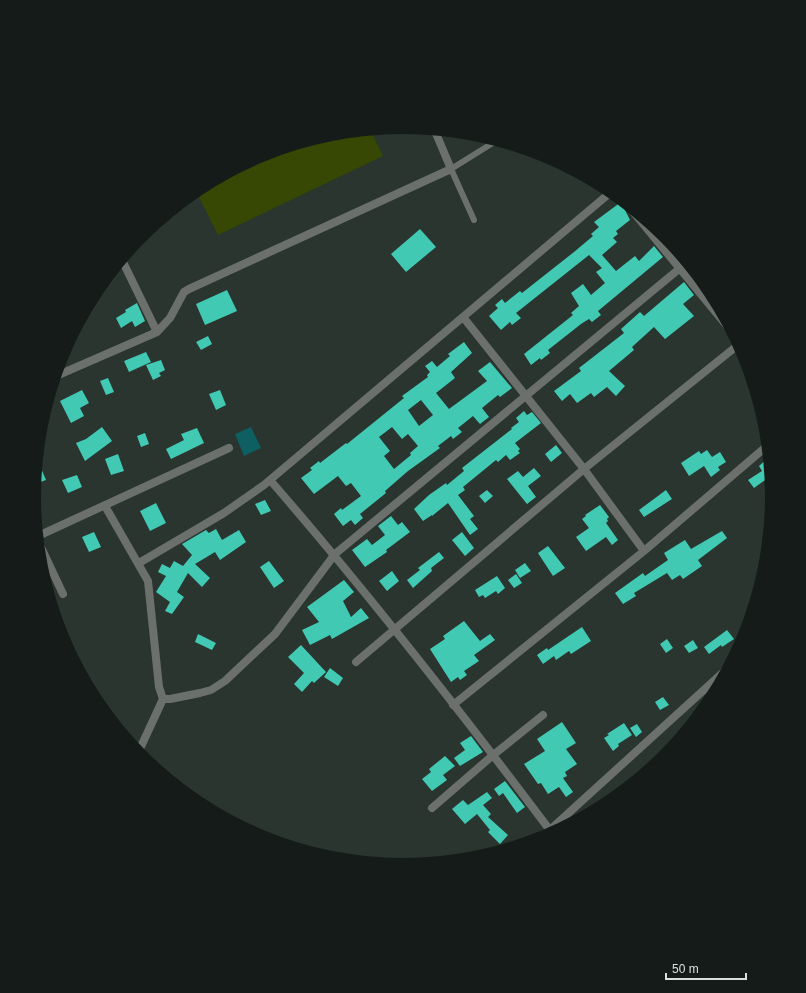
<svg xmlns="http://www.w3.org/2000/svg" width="806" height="993" viewBox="0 0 806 993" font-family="Arial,sans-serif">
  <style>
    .green { fill: #364803 }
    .water { fill: #0d5f62 }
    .building { fill: #42c9b4; fill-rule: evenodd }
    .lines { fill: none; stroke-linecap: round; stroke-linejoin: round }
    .service { stroke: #6c706c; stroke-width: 6 }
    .minor { stroke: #6c706c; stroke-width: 8 }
  </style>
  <rect width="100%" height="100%" fill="#29352e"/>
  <path class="green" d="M371,131L383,156L218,235L196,191L198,190L262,156L331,135Z"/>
  <path class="water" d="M251,427L261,448L244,456L235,434Z"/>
  <path class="building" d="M621,202L630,220L616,231L618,234L613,238L617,242L602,255L616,271L635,256L639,261L654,246L663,257L598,311L601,315L592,322L589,319L581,324L548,350L550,353L541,360L540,358L531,365L524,354L573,315L571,313L579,306L571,293L583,284L591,295L605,283L596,272L602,268L589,255L516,313L521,318L512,325L510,322L501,330L489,316L498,308L495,305L502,299L505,303L520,291L522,293L574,252L593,236L591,234L599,227L594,222Z
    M420,229L436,247L406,272L391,254Z
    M684,282L694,295L683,304L694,316L665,339L654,327L632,347L634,350L609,371L625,386L616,396L607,387L594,397L591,393L577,403L570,394L562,401L554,391L581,371L579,368L624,333L621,329L640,312L644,316Z
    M227,290L237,311L205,325L196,304Z
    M137,303L145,321L135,327L132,321L121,328L116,318L126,312L125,310Z
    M208,336L212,344L201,350L196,342Z
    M464,342L472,353L451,372L455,378L436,393L449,409L487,381L478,371L490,362L512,388L500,397L498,395L482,408L489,417L480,424L473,416L458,428L462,432L453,439L451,436L438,446L440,448L408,471L385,491L386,493L360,514L363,518L355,525L351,520L343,526L334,514L341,508L342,510L361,496L351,483L346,486L338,476L314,494L301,478L312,470L310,468L319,461L320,463L346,443L347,444L404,398L402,396L428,377L427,375L430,372L425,366L432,361L437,367L450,356L448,354ZM421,400L433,415L419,426L408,410ZM392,427L402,439L408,434L418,446L410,453L411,455L394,469L384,456L390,451L379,437Z
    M146,352L151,362L129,372L124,361Z
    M161,360L165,370L159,373L161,376L153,380L146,365Z
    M108,378L114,392L106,395L100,381Z
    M82,390L89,403L80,408L84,416L71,423L60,401Z
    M220,390L226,405L216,410L209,394Z
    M524,411L527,415L532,412L541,423L515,443L520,449L518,451L520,453L510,460L506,455L498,462L496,460L463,487L465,490L458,495L474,516L470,519L478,529L470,535L448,503L432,516V515L423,521L414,509L429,495L446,483L447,485L464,471L462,468L512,429L511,428L519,422L516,418Z
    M102,427L112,441L85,461L76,443L86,439Z
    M197,428L204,443L171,459L166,449L184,440L181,434Z
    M145,433L149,444L141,447L137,436Z
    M556,445L562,453L551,462L545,454Z
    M707,450L712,457L720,452L726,462L718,467L720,470L711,477L704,466L689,476L681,463L699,451L701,454Z
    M118,454L124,471L111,475L105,459Z
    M768,458L770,481L768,478L754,488L748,480L762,471L759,466Z
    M38,461L46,480L35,484Z
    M534,468L541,476L528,486L536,497L527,504L507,479L518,471L523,477Z
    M77,475L82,487L68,493L62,480Z
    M487,490L493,496L485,503L479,496Z
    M666,490L672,499L644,517L639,510Z
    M265,500L271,511L261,515L255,504Z
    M156,503L166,523L150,531L140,511Z
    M600,505L609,517L607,519L608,521L606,523L618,540L612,545L606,537L586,551L576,537L589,528L582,519L586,516L585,515Z
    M391,516L398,525L402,522L410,532L386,550L387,552L365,567L352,550L367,539L372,545L385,535L378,526Z
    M216,529L222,540L239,530L246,542L220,560L215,552L195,564L210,578L202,587L188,573L177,592L184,597L172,614L165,611L170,602L156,592L166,576L158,572L162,564L170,568L174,561L183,566L192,555L182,544L206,530L209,533Z
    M722,531L727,538L698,560L702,566L683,579L680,575L672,580L667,573L634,593L636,596L623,604L615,593L643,573L645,576L668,560L664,553L685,540L691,549Z
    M94,532L101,547L89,552L82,537Z
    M462,532L474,548L465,556L452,540Z
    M548,546L565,568L553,576L538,553Z
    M439,552L444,558L431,568L432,571L413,588L407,580L420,570L418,568Z
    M269,561L284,581L274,588L260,567Z
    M525,563L531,571L520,578L515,570Z
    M392,571L399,581L387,591L379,581Z
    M516,574L522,583L514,588L508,580Z
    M497,576L505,588L498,594L496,591L485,598L483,595L479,597L475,590Z
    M344,580L354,592L343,601L351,617L361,608L369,618L332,639L330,635L310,645L302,630L319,622L307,607Z
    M464,621L480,641L490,634L495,640L474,655L479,661L464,671L467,675L460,680L458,677L451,682L430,649L445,639L443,636Z
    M582,627L591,641L571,654L569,651L556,660L554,656L543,664L537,655L547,648L548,650Z
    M727,630L734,639L722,647L721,645L709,654L704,647Z
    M198,634L216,643L212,650L195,642Z
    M667,639L673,648L666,653L660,644Z
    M693,640L698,648L689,653L684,646Z
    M301,645L326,672L314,683L312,681L302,692L294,684L304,673L288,657Z
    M330,668L343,678L338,686L324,677Z
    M663,697L669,705L660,710L655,702Z
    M562,722L576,743L566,749L577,764L565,772L567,776L563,778L573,792L566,797L559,787L548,794L541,783L538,784L524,764L545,751L537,739Z
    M624,723L632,735L618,744L619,746L613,751L604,738L609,735L607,734Z
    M637,724L642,732L636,737L630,728Z
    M471,736L483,752L460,766L454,758L465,750L460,743Z
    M445,756L455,766L443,775L447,780L432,791L422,779L431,772L429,769Z
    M505,781L525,807L517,813L503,793L499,796L494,789Z
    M487,792L492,798L483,805L491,814L488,817L508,835L500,844L488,832L490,830L477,814L465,824L452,809L463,800L468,805Z"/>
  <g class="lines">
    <path class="service" d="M474,220L451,169L496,141"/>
    <path class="minor" d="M630,208L732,332
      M122,260L157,332
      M463,317L584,469L644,551
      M56,376L157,332L170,318L184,292L189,289L451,169L435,131
      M270,480C369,594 462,713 552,833
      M105,506L148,581L159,687L163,699H170L200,693L211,690L225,681L275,634L335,554L679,269
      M38,536L229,448
      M38,541L63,594
      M139,563L224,513L264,485L611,192
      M356,662L584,469L738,345
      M453,705L644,551L767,446
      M138,753L163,699
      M432,808L492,756L543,715
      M540,839L728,668"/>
  </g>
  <path d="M0 0H806V993H0ZM41 496a362 362 0 1 1 724 0a362 362 0 1 1-724 0Z" fill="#151b18" fill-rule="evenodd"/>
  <path d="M666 973v6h80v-6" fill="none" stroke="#d8e0dc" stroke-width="2"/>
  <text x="672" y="973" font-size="12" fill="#d8e0dc" stroke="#151b18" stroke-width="3" paint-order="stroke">50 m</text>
</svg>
